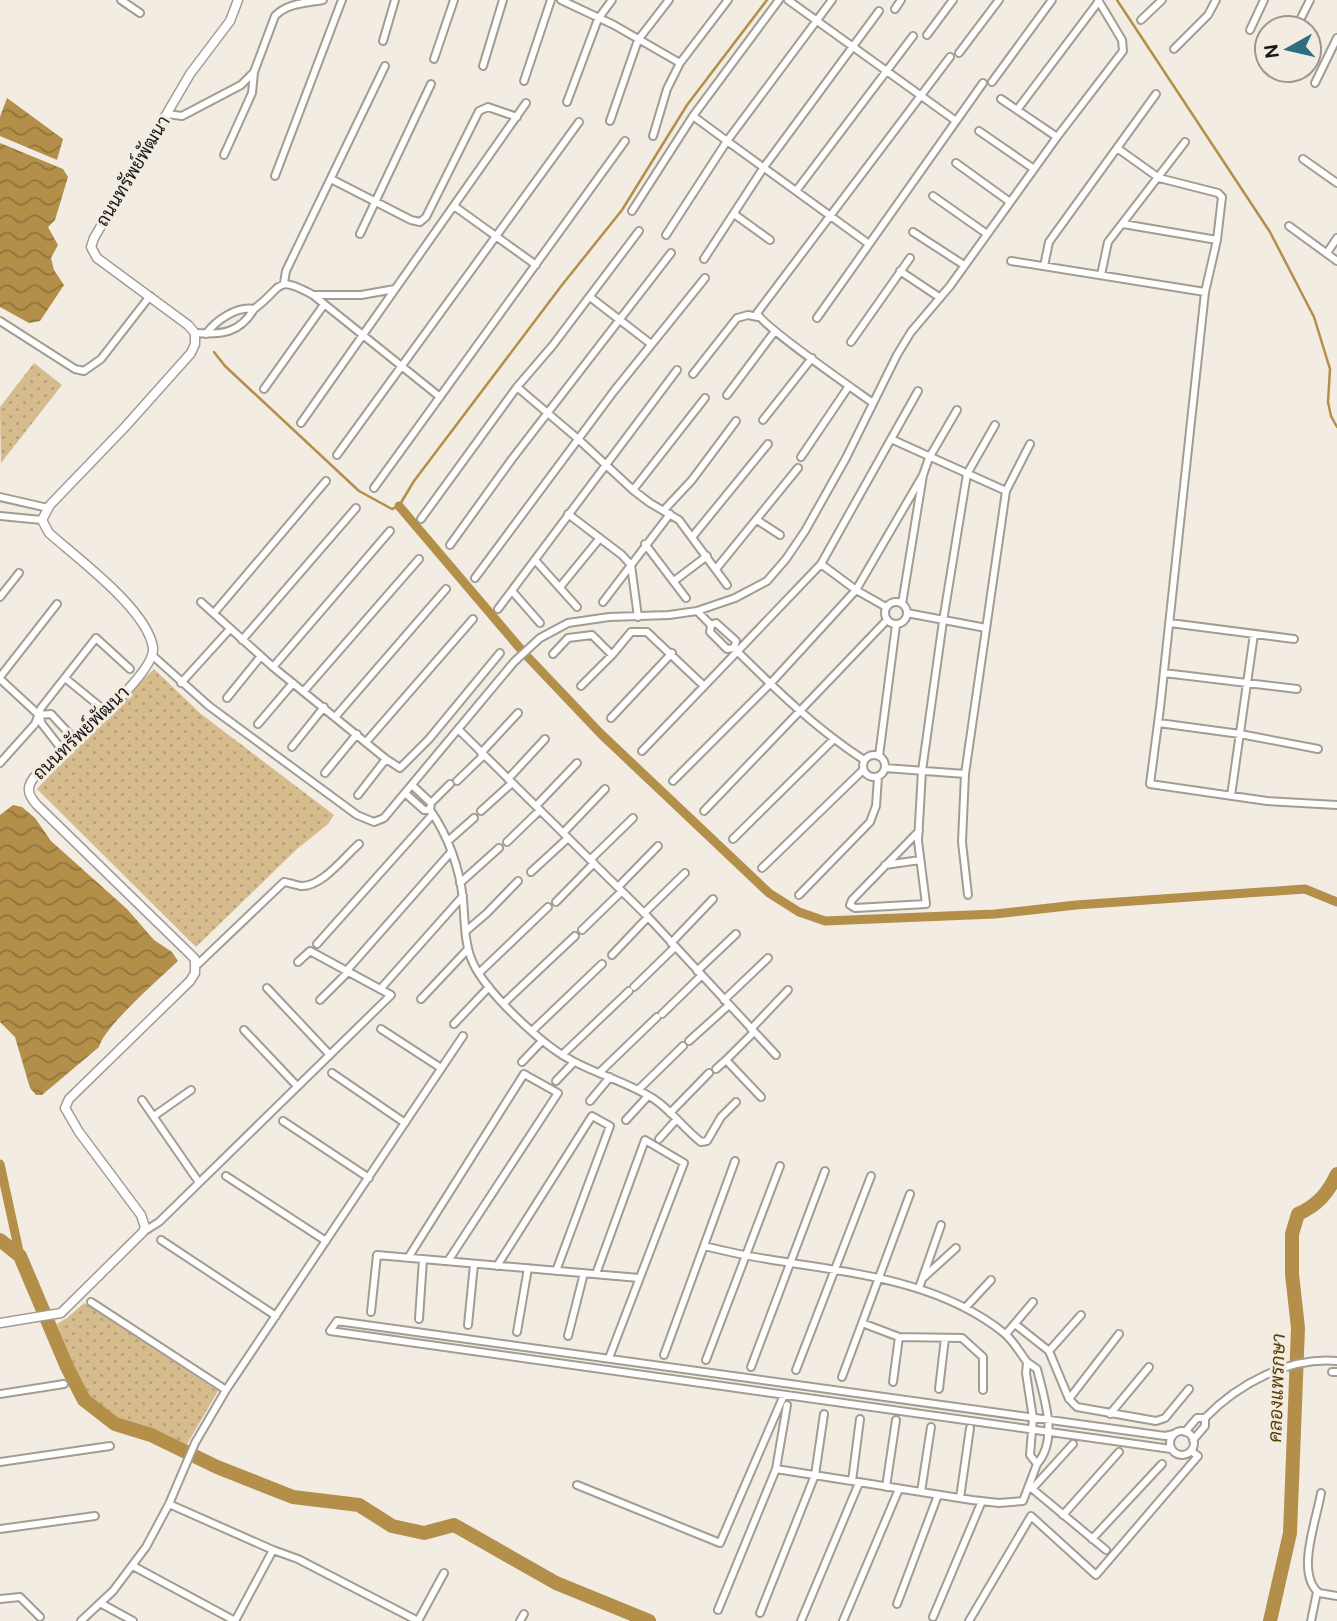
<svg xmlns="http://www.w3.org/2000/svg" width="1337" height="1621" viewBox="0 0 1337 1621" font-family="'DM Sans',Sarabun,sans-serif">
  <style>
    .grass { fill: url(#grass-dots) }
    .water { fill: url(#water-waves) }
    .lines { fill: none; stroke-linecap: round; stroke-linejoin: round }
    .stream { stroke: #b38f4a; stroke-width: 2.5 }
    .canal { stroke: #b38f4a; stroke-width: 9 }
    .river { stroke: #b38f4a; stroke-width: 14 }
    .minor-casing { stroke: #a29d93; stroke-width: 10 }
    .tertiary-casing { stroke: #a29d93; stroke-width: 11 }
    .minor { stroke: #fff; stroke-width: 6 }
    .tertiary { stroke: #fff; stroke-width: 8 }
    .labels { text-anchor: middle; stroke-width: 6; stroke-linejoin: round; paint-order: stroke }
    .street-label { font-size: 18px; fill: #191713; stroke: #f2ece2 }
    .water-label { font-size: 19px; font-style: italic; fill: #5a4108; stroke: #f2ece2 }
  </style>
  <defs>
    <pattern id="grass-dots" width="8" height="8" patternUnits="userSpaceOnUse" patternTransform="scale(1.75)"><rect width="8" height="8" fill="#d6bb8c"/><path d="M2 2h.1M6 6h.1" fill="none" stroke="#b7a078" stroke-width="1.8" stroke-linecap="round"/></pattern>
    <pattern id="water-waves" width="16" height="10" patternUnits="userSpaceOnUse" patternTransform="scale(1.75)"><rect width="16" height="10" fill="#b38f4a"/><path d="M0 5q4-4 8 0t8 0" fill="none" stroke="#91743c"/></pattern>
  </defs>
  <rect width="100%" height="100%" fill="#f2ece2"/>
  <path class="grass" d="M34,363L62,385L1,463L0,407Z
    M154,669L201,714L334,815L328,824L297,849L196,947L37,789L78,744Z
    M84,1303L218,1391L186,1446C159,1436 112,1424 93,1402C75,1382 67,1349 57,1324L67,1318Z"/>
  <path class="water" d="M7,98L63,139L57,160L0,136V117Z
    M0,143L63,169L68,177L55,220L48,227L58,245L51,258L54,270L64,285L40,321L29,323L0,307Z
    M13,805L22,807L35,818L51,841L127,909L154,940L172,952L178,961C161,977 103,1028 99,1047L42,1095H36L30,1088L15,1037L0,1022V815Z"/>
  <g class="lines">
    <path class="stream" d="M1117,0L1270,232L1314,317L1330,369L1328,402L1331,416L1337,427
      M214,352L225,366L359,491L392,509L399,506L414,481L562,285L622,210L687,105L767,0"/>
    <path class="canal" d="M399,506L524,653L601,734L769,893L799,912L825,921L995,914L1076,905L1305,889L1337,902
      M0,1164L20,1256"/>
    <path class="river" d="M0,1240L20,1256L67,1367L84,1400L115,1424L151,1435L217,1467L293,1497L359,1505L392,1526L424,1533L454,1525L556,1583L649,1621
      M1270,1621L1290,1533L1298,1328L1292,1274V1234L1298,1214C1318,1205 1328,1193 1337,1174"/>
    <g class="minor-casing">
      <path id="minor" d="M121,0L140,13
        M561,0L614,25L680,63
        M788,0L956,121
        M832,0L727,141L869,244
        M895,9L901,0
        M1141,20L1162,0
        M1296,28L1310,0
        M1250,30L1264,0
        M927,35L953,0
        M383,41L395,0
        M1174,49L1208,15L1216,0
        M959,53L999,0
        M434,59L454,0
        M483,66L503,0
        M524,81L551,0
        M992,82L1052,0
        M1315,83L1337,38
        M1001,99L1057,137
        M567,102L598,19L612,0
        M1017,110L1099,1
        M167,114L182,116L241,85L254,72L275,16C287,3 306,3 323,0
        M610,121L638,40L669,0
        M979,131L1034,169
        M653,136L667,89L680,63L728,0
        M1117,148L1159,178L1218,193L1222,197L1217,240L1205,292
        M224,155L252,93L254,72
        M1303,159L1337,183
        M956,163L1010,202
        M275,176L342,0
        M331,179L411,220L420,222L426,217L479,111L488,107L517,117
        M796,191L913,36
        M933,196L987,234
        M454,206L536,265
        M632,211L693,116L779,0
        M734,214L770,240
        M1123,224L1217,240
        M1289,226L1337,261
        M913,232L964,265
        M360,234L431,84
        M666,235L727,141L693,116
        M1327,253L1337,238
        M704,259L764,167L879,11
        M1011,261L1205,292L1160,708L1150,784L1267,801L1337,805
        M1044,266L1049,242L1156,94
        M900,271L939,297
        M1101,275L1108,242L1185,142
        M284,283L286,271L385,66
        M313,295H361L395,289
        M590,297L651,344
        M254,309C284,287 274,274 313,295L440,397
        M817,318L983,83
        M0,321L75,369L84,371L101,359L150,296
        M195,333C222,335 240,333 254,309C237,306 216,320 206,334
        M851,342L910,258
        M693,374L737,318L748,315L758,317
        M517,387L577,438L633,490L650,503L679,520L727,585
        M264,389L323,306
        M918,391L891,439L1006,491L965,774L962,842L968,895
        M727,395L775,331
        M873,403C855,390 762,326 757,313L950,57
        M763,420L812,358
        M301,423L526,103
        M337,455L579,122
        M801,457L849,386
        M374,488L625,141
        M633,490L705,398
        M1006,491L1030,444
        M0,497L48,508
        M664,510L692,480L736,421
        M568,514L622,555L631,565L638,617
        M0,516L42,520
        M421,519L517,387L553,345L639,231
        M757,520L780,535
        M693,536L768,444
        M645,544L686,598
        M450,545L512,459L671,253
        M535,560L577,607
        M821,564L856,590L886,607
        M716,569L798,468
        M475,578L614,391L705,278
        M674,581L707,556
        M560,587L600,538
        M512,591L540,623
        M0,597L19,573
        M885 613a11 11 0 1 1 22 0a11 11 0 1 1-22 0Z
        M201,602L273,667L386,759L400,768L429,739L500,653
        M603,602L670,514
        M902,604L923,475L929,458L957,410
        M498,609L677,370
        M697,611L711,625L710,632L727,649L734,648C775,689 815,728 864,760
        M214,613L326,481
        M907,613L986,628
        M1170,623L1294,639
        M711,625L716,623L736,641L734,648
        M242,640L356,508
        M553,654L568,638L592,635L612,655
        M153,656L209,706L357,815L374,822L384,818L514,662L540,638L568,623L609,617L669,615L697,611L735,598L767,581L786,559L805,531L846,458L897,355L911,332L950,286L1057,137L1123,51L1122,40L1098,0
        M273,667L390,531
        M1164,673L1297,689
        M0,677L57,604
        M65,678L98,705
        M0,679L39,715
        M181,683L230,629
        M581,686L612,655L631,632H647L704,686
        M304,691L419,559
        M227,698L261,656
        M336,716L446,589
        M611,718L672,653
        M1159,723L1240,734L1318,749
        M258,724L293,683
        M458,729L648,917L776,1055
        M366,742L473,619
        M292,747L324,707
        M63,751L42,724L39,715L51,714L75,740
        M642,751L821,564L891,439
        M481,753L518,713
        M863 766a11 11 0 1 1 22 0a11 11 0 1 1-22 0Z
        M879,756L896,625
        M0,763L35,724L41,708L96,638L130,669
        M885,768L965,774
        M325,773L357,734
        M508,779L545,739
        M457,781L484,755
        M673,781L770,684L856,590L923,475
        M412,785L431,803L430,810C448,835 460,869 463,900C465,920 464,944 473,963C487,993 542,1045 571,1060C598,1075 628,1082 654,1099C672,1111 684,1129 701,1142L707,1141L721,1117L736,1102
        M405,793L424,810H430
        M358,795L386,759
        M1231,796L1254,634
        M431,803L450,784
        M536,806L577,763
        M481,811L512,783
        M704,811L887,620
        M919,831L852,900L850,905L855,908L926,904L918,841L922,771L943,621L967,474L995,425
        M563,833L605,789
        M733,839L833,740
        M448,841L474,818
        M507,842L540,810
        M591,859L633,818
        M885,865L920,860
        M762,868L863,770
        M531,872L568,838
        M460,883L499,848
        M618,887L658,846
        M799,895L870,822L876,806L878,777
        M556,902L594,863
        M644,913L685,873
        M582,930L622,891
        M466,931L487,913L518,881
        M671,943L713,899
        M317,944L433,814
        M612,955L648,917
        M196,966L284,882C290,883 296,885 301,886C322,887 344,857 359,844
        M349,968L451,852
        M697,971L736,934
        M479,973L548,907
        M383,986L463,896
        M634,987L675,947
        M267,988L330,1055
        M421,999L468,949
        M320,1000L348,972
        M724,1000L768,958
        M504,1003L575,936
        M662,1014L702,975
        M454,1024L489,987
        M381,1029L441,1068
        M751,1029L788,990
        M244,1030L297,1086
        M532,1031L602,964
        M754,1032L726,1060L761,1097
        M689,1041L729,1005
        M562,1055L629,991
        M522,1062L542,1041
        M716,1069L726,1060
        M332,1073L405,1123
        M599,1073L657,1017
        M556,1081L574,1062
        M638,1090L683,1046
        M142,1100L198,1181
        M590,1101L610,1077
        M670,1113L709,1073
        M154,1116L191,1090
        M626,1120L648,1096
        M283,1121L369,1178
        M659,1139L676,1120
        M226,1176L326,1241
        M143,1232L159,1222L391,995L310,951L298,962
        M161,1240L276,1316
        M704,1246C725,1251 746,1256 767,1259C848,1273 937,1279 1004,1333C1013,1340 1020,1353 1027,1362
        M408,1258L524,1074L558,1093L448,1261
        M497,1266L592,1116L610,1126L556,1271
        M596,1274L645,1140L684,1163L609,1358
        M923,1278L956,1248
        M919,1288L941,1225
        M91,1302L226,1390
        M965,1308L991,1280
        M371,1312L377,1255L639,1278
        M419,1319L423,1259
        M862,1323L899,1337L962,1338L983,1357V1390
        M1015,1324L1049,1351L1069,1399L1077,1407L1156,1421L1165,1418L1189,1389
        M468,1325L474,1264
        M517,1332L528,1268
        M1006,1334L1033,1302
        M568,1336L584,1273
        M1049,1351L1081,1315
        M664,1355L735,1161
        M706,1360L780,1166
        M1027,1362L1037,1369C1044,1398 1059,1439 1037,1464L1030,1455L1033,1418L1026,1373Z
        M751,1367L825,1171
        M796,1370L871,1176
        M1332,1372H1337
        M842,1377L910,1194
        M893,1382L899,1337
        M939,1389L945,1338
        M0,1394L64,1384
        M1069,1399L1119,1334
        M787,1405L776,1469L972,1500L999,1503L1023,1501L1037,1464
        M1110,1414L1149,1367
        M1170 1443a12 12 0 1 1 24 0a12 12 0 1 1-24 0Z
        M1185,1432L1197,1418H1205
        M1193,1440L1205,1426V1418C1238,1384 1288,1357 1337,1361
        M1171,1449L330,1331L337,1321L1165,1436L1174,1434
        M0,1462L110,1446
        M852,1481L860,1419
        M577,1485L720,1543L784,1395
        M886,1487L896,1420
        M1030,1487L1106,1550
        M1032,1489L1073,1444
        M921,1492L931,1427
        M1321,1493C1317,1519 1295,1574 1319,1593L1337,1596
        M960,1498L970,1428
        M169,1504L273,1550
        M1063,1515L1119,1452
        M0,1529L95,1516
        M1092,1539L1162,1464
        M133,1566L235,1621
        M0,1599L20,1597L40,1617
        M100,1603L133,1621
        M897,1604L938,1495
        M718,1610L776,1469
        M760,1613L815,1475L824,1414
        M933,1617L982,1501
        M81,1621L113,1591L146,1547L169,1504L195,1443L226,1390L463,1036
        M235,1621L273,1550L298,1559L418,1621
        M418,1621L444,1573
        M520,1621L524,1614
        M801,1621L859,1483
        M843,1621L899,1489
        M969,1621L1031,1516L1096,1575L1198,1456L1191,1451
        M1311,1621L1317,1592"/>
    </g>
    <g class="tertiary-casing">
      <path id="tertiary" d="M0,1323L61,1313L143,1232L145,1227L141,1215L79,1132L65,1108L69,1099L190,981L195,973V959L189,953L37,805C26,793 26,785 38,773C60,753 156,675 153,648C148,610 77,558 49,533L42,520L50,505L125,427L191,353L195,344V333L188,325L97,258L91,247L94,238L190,74L230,21L238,0"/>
    </g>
    <use href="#minor" class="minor"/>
    <use href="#tertiary" class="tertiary"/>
  </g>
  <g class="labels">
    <g class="street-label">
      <text transform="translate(133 171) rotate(-59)" y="6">ถนนทรัพย์พัฒนา</text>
      <text transform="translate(81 733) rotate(-44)" y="6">ถนนทรัพย์พัฒนา</text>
    </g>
    <g class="water-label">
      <text transform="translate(1276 1388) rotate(-88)" y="7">คลองแพรกษา</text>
    </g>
  </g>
  <g transform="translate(1288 49) rotate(262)"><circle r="33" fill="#f2ece2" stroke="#9b978f" stroke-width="2"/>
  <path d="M0-5L12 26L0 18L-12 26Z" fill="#2f6d83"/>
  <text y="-10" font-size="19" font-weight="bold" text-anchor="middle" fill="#191713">N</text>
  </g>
</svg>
